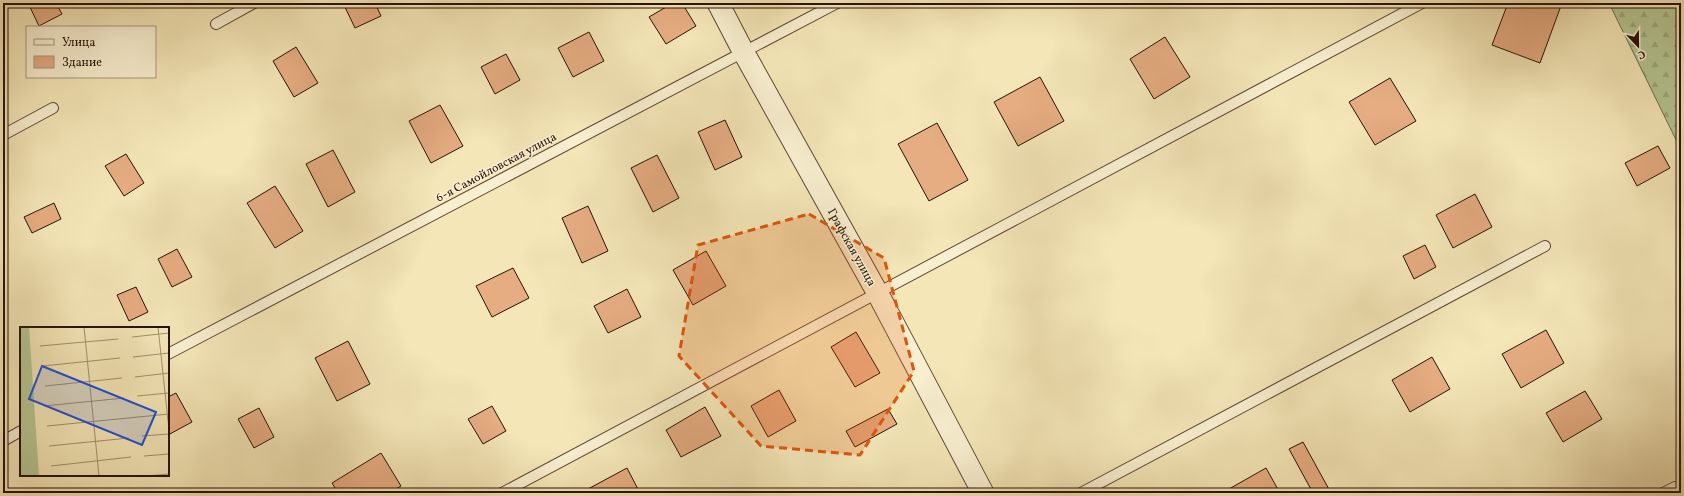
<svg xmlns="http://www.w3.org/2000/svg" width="1684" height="496" viewBox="0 0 1684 496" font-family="Vollkorn,serif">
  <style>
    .forest { fill: url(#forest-firs); stroke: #6e6c4c }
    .building { fill: #e6ac82; stroke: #281104 }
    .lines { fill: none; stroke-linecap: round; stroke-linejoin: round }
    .service-casing { stroke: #5b4631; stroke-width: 12 }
    .minor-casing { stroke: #5b4631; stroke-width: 23 }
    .service { stroke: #f8efd0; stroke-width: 10 }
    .minor { stroke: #f8efd0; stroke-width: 21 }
    .marked { fill: #de550c; fill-opacity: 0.2; stroke: #de550c; stroke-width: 3; stroke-dasharray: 8 5; stroke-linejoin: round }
    .labels { text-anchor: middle; stroke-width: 3; stroke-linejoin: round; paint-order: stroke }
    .street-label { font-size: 12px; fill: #281104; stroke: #f8efd0 }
    .inset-road { fill: none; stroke: #a2916f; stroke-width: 1 }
    .view { fill: #1d4ed8; fill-opacity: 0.15; stroke: #1d4ed8; stroke-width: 2 }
    .inset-edge { fill: none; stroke: #281104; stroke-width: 2 }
  </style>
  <defs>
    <pattern id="forest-firs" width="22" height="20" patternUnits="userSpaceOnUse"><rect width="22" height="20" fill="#b5c693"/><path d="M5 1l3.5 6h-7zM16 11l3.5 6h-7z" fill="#9ca97d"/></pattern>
  </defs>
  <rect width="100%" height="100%" fill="#f4e6b7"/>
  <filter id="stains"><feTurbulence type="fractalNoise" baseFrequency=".005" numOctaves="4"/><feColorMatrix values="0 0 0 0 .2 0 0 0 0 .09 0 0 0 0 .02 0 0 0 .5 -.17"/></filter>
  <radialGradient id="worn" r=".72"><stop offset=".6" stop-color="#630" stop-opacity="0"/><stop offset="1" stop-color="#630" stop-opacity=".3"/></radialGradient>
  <path class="forest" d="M1609,3H1681V150Z"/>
  <path class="building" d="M28,3H56L62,14L39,26Z
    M343,3H375L381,16L355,28Z
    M673,3H682L696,26L666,44L649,17Z
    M1508,3H1562L1540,63L1492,45Z
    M589,32L604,61L573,77L558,48Z
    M1165,37L1190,77L1154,99L1130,59Z
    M296,47L318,83L294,97L273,61Z
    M506,54L520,80L495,94L481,67Z
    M1040,77L1064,121L1018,146L994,102Z
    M1390,78L1416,121L1375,145L1349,102Z
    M440,105L463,146L431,163L409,121Z
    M725,120L742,157L715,170L698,132Z
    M937,123L968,180L929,201L898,144Z
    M1658,146L1670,168L1637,186L1625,163Z
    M333,150L355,192L328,207L306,164Z
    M126,154L144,183L124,196L105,166Z
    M657,155L679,198L653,212L631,168Z
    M275,186L303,231L275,248L247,203Z
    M1475,194L1492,227L1453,248L1436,215Z
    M54,203L61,219L32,233L24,217Z
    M588,206L608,251L582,263L562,218Z
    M1425,245L1436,267L1414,279L1403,256Z
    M177,249L192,277L172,287L158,259Z
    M706,251L726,286L693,305L673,270Z
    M513,268L529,298L492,317L476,286Z
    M136,287L148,312L129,321L117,295Z
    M627,289L641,317L608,333L594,306Z
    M1546,330L1564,363L1521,388L1502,354Z
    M856,332L880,373L855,387L831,347Z
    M348,341L370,384L337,401L315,358Z
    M1432,357L1450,389L1410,412L1392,380Z
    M779,390L796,421L768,437L751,406Z
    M1585,391L1602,419L1563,442L1546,413Z
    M176,393L192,422L168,435V397Z
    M492,406L506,431L483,444L468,419Z
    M705,407L721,436L681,457L666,430Z
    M259,408L274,437L254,448L238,419Z
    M888,409L897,424L855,447L846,431Z
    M1303,442L1331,493H1313L1289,449Z
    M381,453L401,486L389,493H338L332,483Z
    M627,468L640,493H591L588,489Z
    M1266,468L1280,493H1232L1229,489Z"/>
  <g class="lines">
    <g class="service-casing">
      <path id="service" d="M216,24L254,3
        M3,135L53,108
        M168,354L837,3
        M3,441L21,431
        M502,493L1422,3
        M1081,493L1545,246
        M1663,493L1675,487"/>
    </g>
    <g class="minor-casing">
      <path id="minor" d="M718,3L744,53L877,292L983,493"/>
    </g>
    <use href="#service" class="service"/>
    <use href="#minor" class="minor"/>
  </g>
  <path class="marked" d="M809,214L884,258L914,371L860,455L761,446L679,356L698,245Z"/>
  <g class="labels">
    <g class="street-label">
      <text transform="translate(496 167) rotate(-28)" y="4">6-я Самойловская улица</text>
      <text transform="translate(852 247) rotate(61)" y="4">Графская улица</text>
    </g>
  </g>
  <g transform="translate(20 327)">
    <rect width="149" height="149" fill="#f4e6b7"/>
    <path d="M0,0H9L19,149H0Z" fill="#b5c693"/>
    <path class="inset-road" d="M64,0L79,149M138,0L149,103M112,10L149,6M20,19L98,12M113,30L149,26M23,39L100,31M115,50L149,46M25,59L102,51M117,69L149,66M24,79L104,71M27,99L149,87M122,109L149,107M29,119L109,111M124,129L149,127M31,139L111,130M126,149L149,147"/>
    <path class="view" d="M22,39L136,85L122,118L9,72Z"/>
    <rect width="149" height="149" class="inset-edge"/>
  </g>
  <rect width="1684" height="496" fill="none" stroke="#f4e6b7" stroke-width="16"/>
  <rect x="4" y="4" width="1676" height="488" fill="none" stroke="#281104" stroke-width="2"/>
  <rect x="8" y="8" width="1668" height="480" fill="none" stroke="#281104"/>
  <rect x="26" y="26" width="130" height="52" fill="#f8efd0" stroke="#a5967e"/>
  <rect x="34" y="39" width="20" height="6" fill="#f8efd0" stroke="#a5967e"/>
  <text x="62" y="46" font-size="12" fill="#281104">Улица</text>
  <rect x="34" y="56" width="20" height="12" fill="#e6ac82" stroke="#a5967e"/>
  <text x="62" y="66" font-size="12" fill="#281104">Здание</text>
  <g transform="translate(1638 46) rotate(158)" stroke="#f8efd0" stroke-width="3" paint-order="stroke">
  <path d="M0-3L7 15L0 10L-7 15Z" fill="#281104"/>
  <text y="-6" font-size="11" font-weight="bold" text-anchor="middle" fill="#281104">С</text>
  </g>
  <rect width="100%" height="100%" filter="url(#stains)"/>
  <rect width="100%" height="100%" fill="url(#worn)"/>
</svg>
